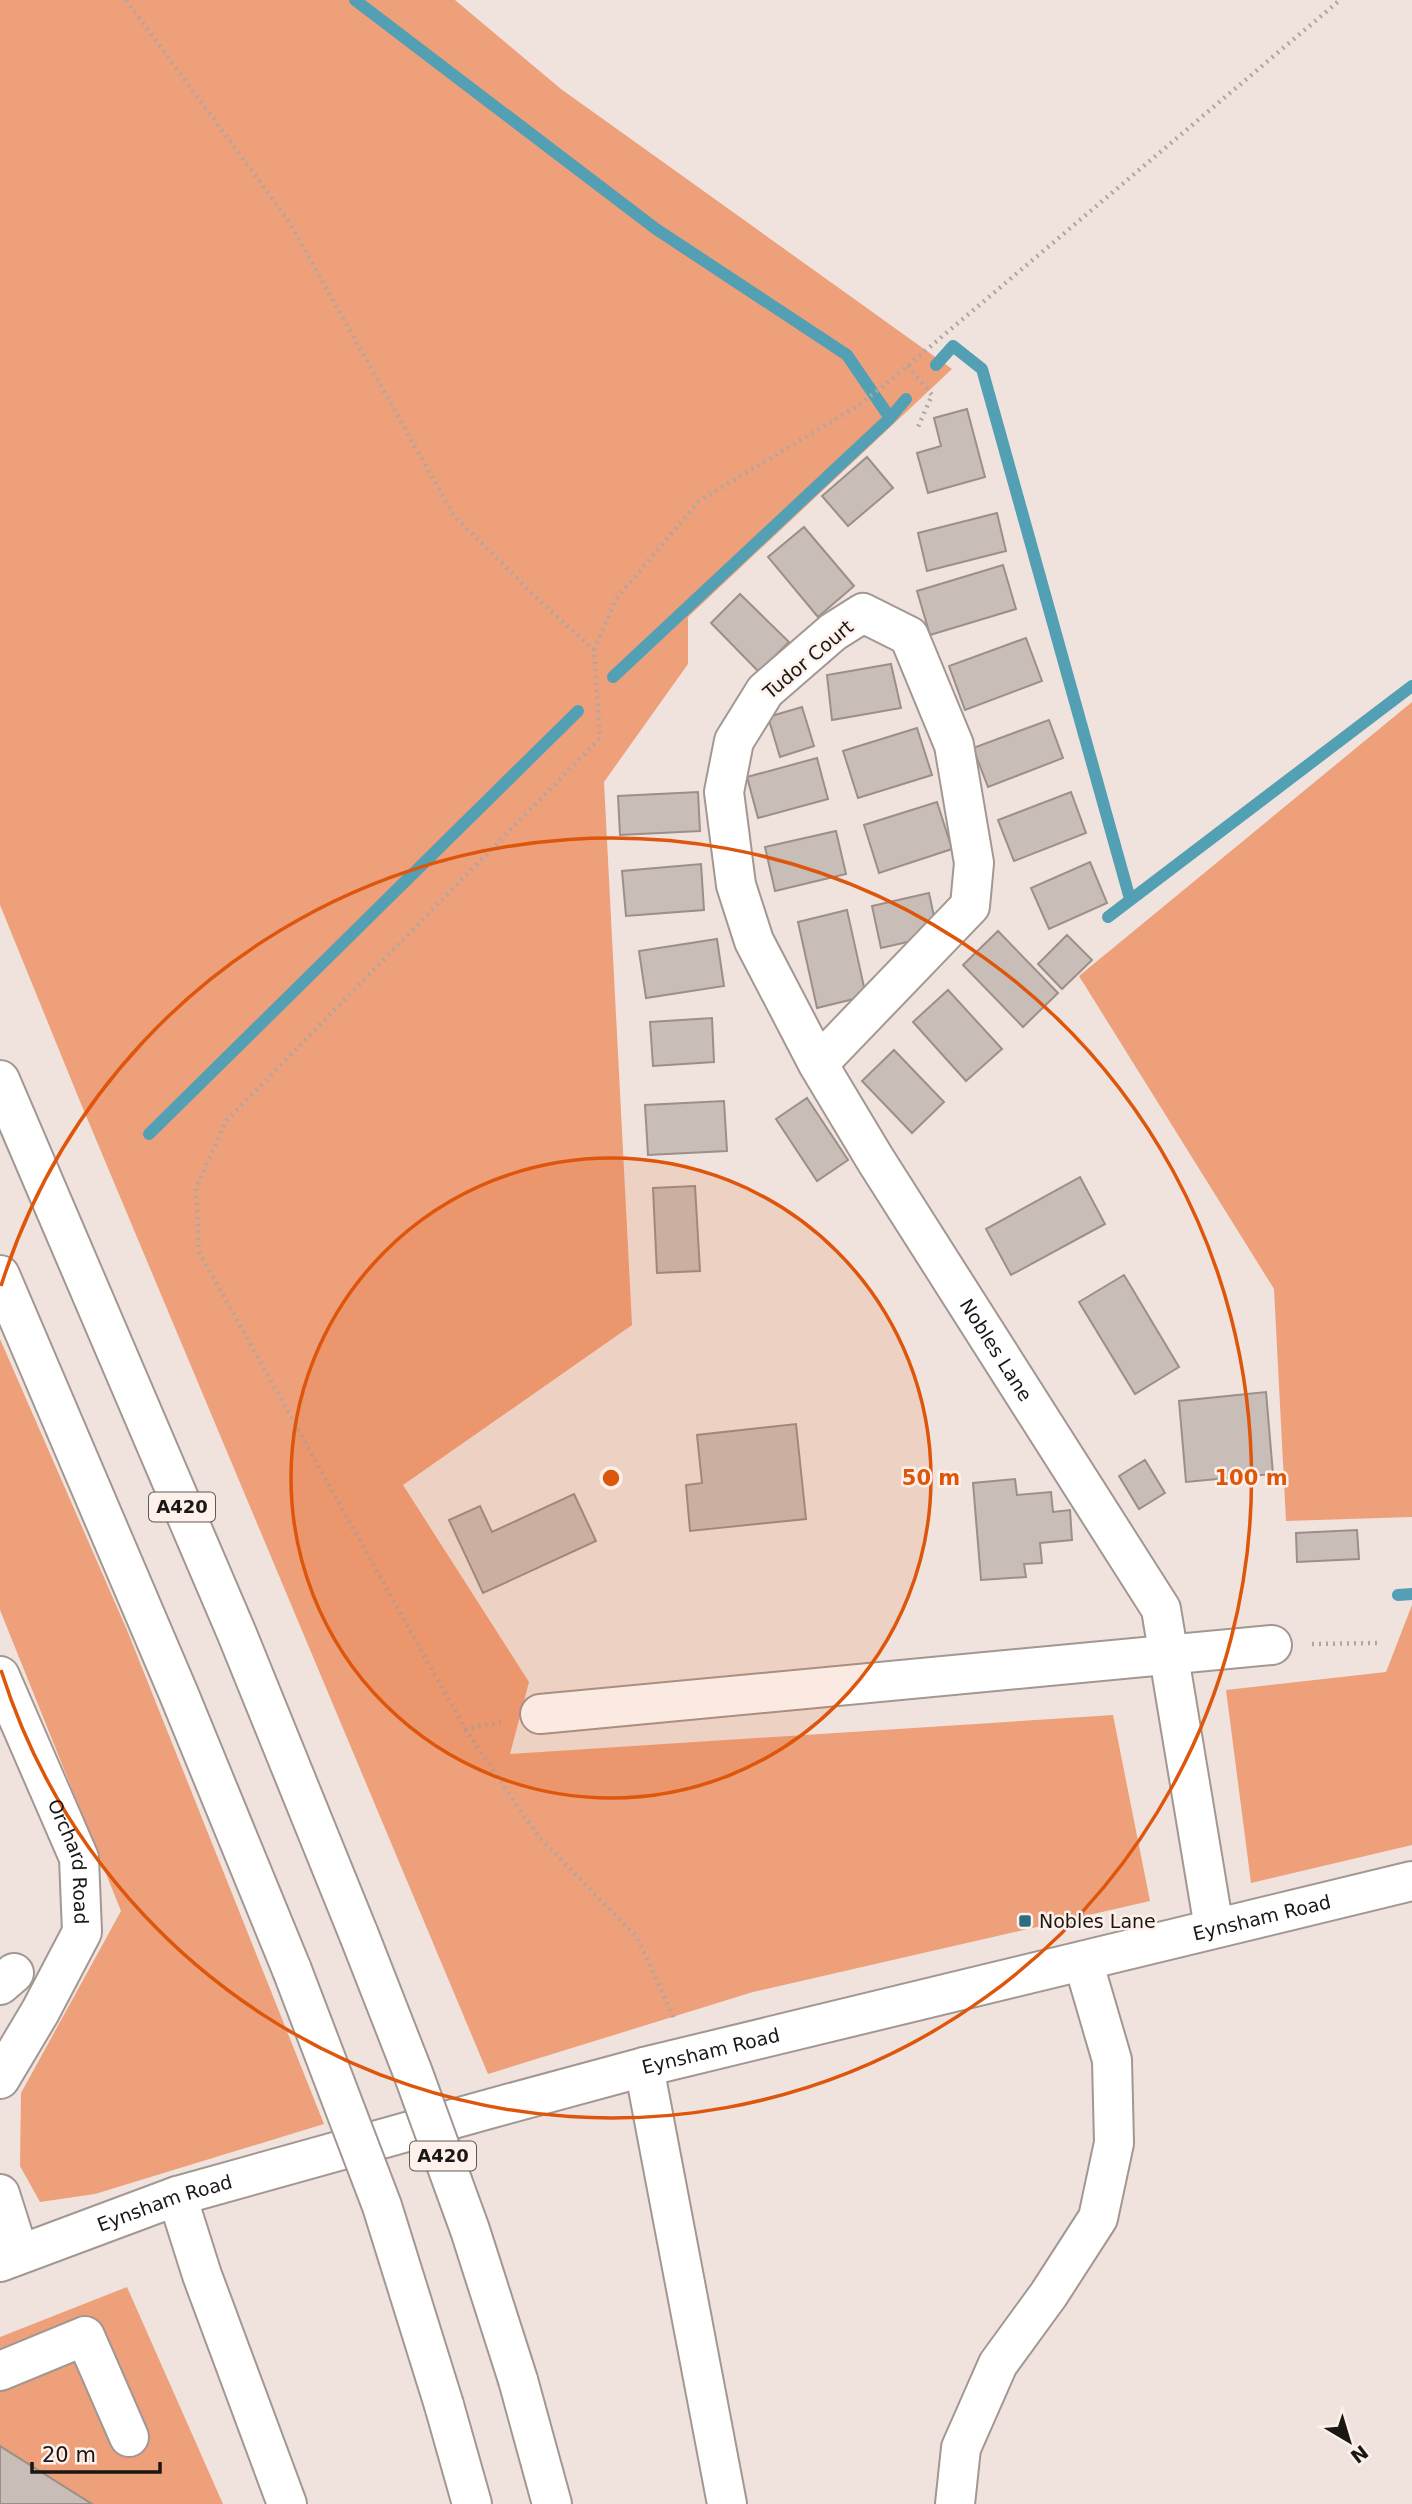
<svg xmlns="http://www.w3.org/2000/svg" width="1412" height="2504" viewBox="0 0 1412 2504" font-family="'DejaVu Sans',sans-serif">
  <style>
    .green { fill: #eea07b }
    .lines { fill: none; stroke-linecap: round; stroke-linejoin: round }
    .stream { stroke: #539fb4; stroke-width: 12 }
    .building { fill: #c9bdb7; stroke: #9b8f8a; stroke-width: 2 }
    .minor-casing { stroke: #a39791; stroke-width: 42 }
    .major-casing { stroke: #a39791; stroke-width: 42 }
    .highway-casing { stroke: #a39791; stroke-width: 42 }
    .path { stroke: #b0a6a1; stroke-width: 4.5; stroke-dasharray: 2 5; stroke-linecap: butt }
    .minor { stroke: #fff; stroke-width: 38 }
    .major { stroke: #fff; stroke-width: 38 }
    .highway { stroke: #fff; stroke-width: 38 }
    .highway-bridge-casing { stroke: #a39791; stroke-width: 42; stroke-linecap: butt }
    .highway-bridge { stroke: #fff; stroke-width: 38 }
    .ring { fill: none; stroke: #de560c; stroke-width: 3.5 }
    .poi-dot { fill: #2c6e80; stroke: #fef0ea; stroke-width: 2.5 }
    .labels { text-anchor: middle; stroke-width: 5; stroke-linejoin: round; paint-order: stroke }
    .shield { fill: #fef0ea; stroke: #5f5855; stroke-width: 2 }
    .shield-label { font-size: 18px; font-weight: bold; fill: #1b1715 }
    .street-label { font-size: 19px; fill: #1b1715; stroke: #fef0ea }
    .poi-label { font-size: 19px; fill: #1b1715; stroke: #fef0ea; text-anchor: start }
    .centre { fill: #de560c; stroke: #fef0ea; stroke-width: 3.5 }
    .ring-label { font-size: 21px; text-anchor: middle; font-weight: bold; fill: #de560c; stroke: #fef0ea; stroke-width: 5; stroke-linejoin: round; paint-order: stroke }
  </style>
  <rect width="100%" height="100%" fill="#f0e3dd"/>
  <path class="green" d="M0,0H455L561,89L952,369L688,617V664L604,782L632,1325L403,1485L529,1682L510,1754L1113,1715L1150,1901L753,1992L488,2074L79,1099L0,905Z
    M1412,702V1517L1286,1521L1274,1289L1079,976Z
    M0,1339L127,1630L324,2124L95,2194L40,2202L20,2166L21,2093L121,1911L0,1610Z
    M1412,1605V1845L1251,1883L1226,1690L1386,1672Z
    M127,2287L223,2504H0V2337Z"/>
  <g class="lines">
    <path class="stream" d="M355,0L656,229L847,355L890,418
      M936,365L953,346L982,369L1130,899
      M613,677L890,418L906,399
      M1108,917L1412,686
      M149,1134L578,711
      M1398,1595L1412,1594"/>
  </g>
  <path class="building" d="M967,409L985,477L928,493L917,453L941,446L934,418Z
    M867,457L893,488L848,526L822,496Z
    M997,513L1006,551L927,571L918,533Z
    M804,527L854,586L818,617L768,557Z
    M1003,565L1016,609L930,635L917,591Z
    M740,594L789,642L759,672L711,623Z
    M1026,638L1042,681L965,710L949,666Z
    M891,664L901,708L832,720L827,675Z
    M802,707L814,746L780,757L768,717Z
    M1049,720L1063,758L988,787L973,748Z
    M917,728L932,775L858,798L843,751Z
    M817,758L828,799L758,818L747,777Z
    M698,792L700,831L620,835L618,796Z
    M1071,792L1086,833L1014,861L998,820Z
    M937,802L952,849L879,873L864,825Z
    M836,831L846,874L775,891L765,847Z
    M1090,862L1107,903L1049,929L1031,888Z
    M701,864L704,910L626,916L622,871Z
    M929,893L938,935L881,948L872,906Z
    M847,910L866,996L817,1008L798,922Z
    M998,931L1058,993L1023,1027L963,965Z
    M1067,935L1092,960L1062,989L1038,964Z
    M717,939L724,986L646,998L639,951Z
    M948,990L1002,1049L966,1081L913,1022Z
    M712,1018L714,1062L653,1066L650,1022Z
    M894,1050L944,1102L912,1133L862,1081Z
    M807,1098L848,1160L817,1181L776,1119Z
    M724,1101L727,1151L648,1155L645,1105Z
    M1080,1177L1105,1224L1011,1275L986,1229Z
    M695,1186L700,1271L657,1273L653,1188Z
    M1124,1275L1179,1367L1135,1394L1079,1302Z
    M1266,1392L1273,1474L1186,1482L1179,1401Z
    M796,1424L806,1519L690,1531L686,1485L702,1483L697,1435Z
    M1145,1460L1165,1493L1139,1509L1119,1476Z
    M1015,1479L1017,1495L1051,1492L1053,1512L1070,1510L1072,1540L1040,1543L1042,1563L1024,1564L1026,1577L981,1580L973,1483Z
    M574,1494L596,1541L483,1593L449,1520L480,1506L492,1532Z
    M1357,1530L1359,1559L1297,1562L1296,1533Z
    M0,2446L92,2504H0Z"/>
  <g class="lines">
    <g class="minor-casing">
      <g id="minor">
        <path id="s1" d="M818,1064L970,906L974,863L954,745L909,636L863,613L833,632L765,691L734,741L724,792L736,885L754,941L818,1064L875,1159L1161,1609L1214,1928"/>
        <path id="s2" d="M0,1676L79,1858L82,1932L40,2012L0,2079"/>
        <path d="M540,1714L1272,1645"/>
        <path d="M0,1985L14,1973"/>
        <path d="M0,2194L19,2254"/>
        <path d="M0,2371L85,2336L129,2437"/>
        <path d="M955,2504L961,2448L998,2364L1049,2294L1098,2218L1114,2143L1112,2060L1083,1961"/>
      </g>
    </g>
    <g class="major-casing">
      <g id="major">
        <path id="s3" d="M0,2262L177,2196L489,2109L644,2067L1412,1881"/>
      </g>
    </g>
    <g class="highway-casing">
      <path id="highway" d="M0,1080L237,1634L359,1935
        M0,1275L178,1692L292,1970
        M644,2067L727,2504
        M177,2196L202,2275L287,2504
        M518,2380L552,2504
        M444,2405L472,2504"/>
    </g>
    <path class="path" d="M126,0L288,220L454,516L543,604L594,650
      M908,366L932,395L918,427
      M1312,1644L1378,1643
      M501,1722L465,1729L199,1252L196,1188L226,1121L600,738L594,650L616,599L699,501L859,405L886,384L1340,0
      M465,1729L538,1836L637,1937L674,2018"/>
    <use href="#minor" class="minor"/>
    <use href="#major" class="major"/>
    <use href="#highway" class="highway"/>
    <g class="highway-bridge-casing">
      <path id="highway-bridge" d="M359,1935L413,2073L470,2230L518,2380
        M292,1970L382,2206L444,2405"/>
    </g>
    <use href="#highway-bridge" class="highway-bridge"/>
  </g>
  <circle cx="611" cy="1478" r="320" fill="#de560c" fill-opacity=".12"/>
  <g class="ring">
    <circle cx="611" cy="1478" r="320"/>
    <path d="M1 1286A640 640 0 1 1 1 1670"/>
  </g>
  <rect class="poi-dot" x="1018" y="1914" width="14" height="14" rx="3.5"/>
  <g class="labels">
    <g class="shield">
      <rect x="149" y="1492.5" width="66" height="29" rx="5"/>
      <rect x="410" y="2141.5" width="66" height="29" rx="5"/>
    </g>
    <g class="shield-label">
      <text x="182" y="1513">A420</text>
      <text x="443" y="2162">A420</text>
    </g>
    <g class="street-label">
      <text transform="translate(808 659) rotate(-40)" y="7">Tudor Court</text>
      <text dy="7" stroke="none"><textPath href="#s1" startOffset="1416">Nobles Lane</textPath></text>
      <text dy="7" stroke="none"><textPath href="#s2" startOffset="200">Orchard Road</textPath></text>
      <text dy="7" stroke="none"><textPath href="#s3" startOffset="1309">Eynsham Road</textPath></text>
      <text dy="7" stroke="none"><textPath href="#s3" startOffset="742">Eynsham Road</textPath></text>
      <text dy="7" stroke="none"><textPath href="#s3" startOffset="175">Eynsham Road</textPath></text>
    </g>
    <g class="poi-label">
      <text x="1039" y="1928">Nobles Lane</text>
    </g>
  </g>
  <circle cx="611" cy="1478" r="10" class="centre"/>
  <g class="ring-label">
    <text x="931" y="1485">50 m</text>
    <text x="1251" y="1485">100 m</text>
  </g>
  <g transform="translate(1349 2441) rotate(142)" stroke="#fef0ea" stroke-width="5" paint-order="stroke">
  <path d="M0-5L12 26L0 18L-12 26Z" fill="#1b1715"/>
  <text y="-10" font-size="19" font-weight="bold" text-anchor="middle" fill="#1b1715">N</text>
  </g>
  <path d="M32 2462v10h128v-10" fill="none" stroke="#1b1715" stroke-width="3.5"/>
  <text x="42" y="2462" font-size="21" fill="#1b1715" stroke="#fef0ea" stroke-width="5" paint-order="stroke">20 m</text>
</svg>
